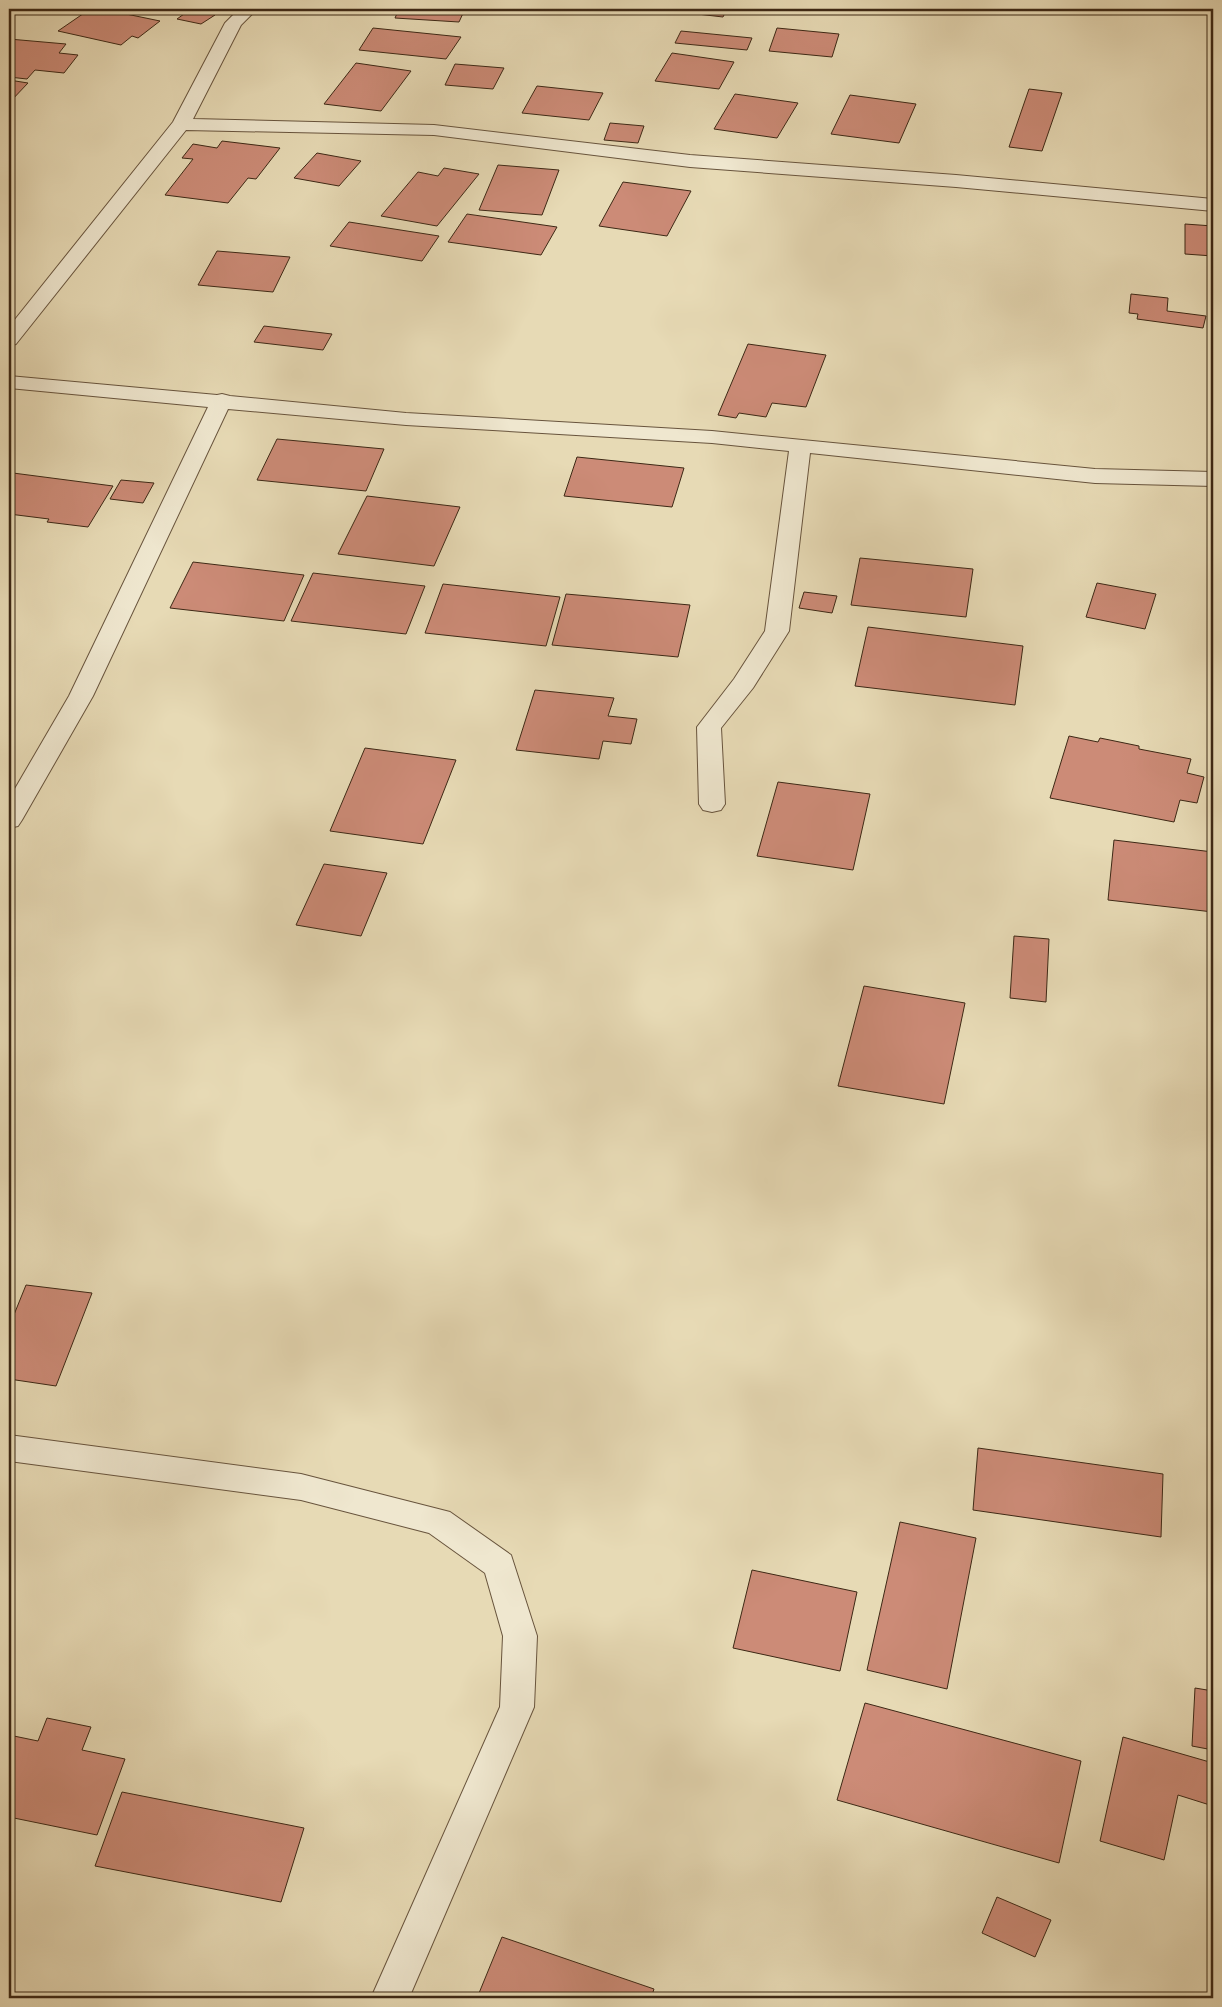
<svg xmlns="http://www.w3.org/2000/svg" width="1222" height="2007" viewBox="0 0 1222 2007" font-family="'EB Garamond',serif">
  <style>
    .building { fill: #cc8b77; stroke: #3d2815 }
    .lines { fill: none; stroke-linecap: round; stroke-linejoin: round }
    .minor-casing { stroke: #68543d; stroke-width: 2 }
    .minor { fill: #efe7cf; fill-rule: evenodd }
  </style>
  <rect width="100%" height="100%" fill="#e7dab5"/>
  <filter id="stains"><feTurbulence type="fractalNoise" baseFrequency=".004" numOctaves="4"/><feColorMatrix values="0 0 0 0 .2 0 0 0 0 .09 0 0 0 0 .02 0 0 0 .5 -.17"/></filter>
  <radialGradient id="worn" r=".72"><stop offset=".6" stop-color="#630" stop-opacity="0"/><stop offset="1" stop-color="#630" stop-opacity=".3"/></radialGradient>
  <path class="building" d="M90,9H102L160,21L138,38L132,36L121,45L58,31Z
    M191,9L215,15L201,24L177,19Z
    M399,9H465L459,22L395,18Z
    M682,9H727L723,17L680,12Z
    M373,28L461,37L446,59L359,50Z
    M777,28L839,34L832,57L769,51Z
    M681,31L752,38L747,50L675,43Z
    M9,39L66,44L59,53L78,55L64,73L35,70L27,79L9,77Z
    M672,53L734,62L719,89L655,81Z
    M356,63L411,71L381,111L324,104Z
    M455,64L504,68L493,89L445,85Z
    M9,80L28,83L9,103Z
    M537,86L603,93L589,120L522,113Z
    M1029,89L1062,93L1042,151L1009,147Z
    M735,94L798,103L777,138L714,129Z
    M850,95L916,104L899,143L831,134Z
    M610,123L644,126L638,143L604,140Z
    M222,141L280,148L256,179L248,178L228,203L165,195L193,159L182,158L193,144L217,148Z
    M317,153L361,161L339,186L294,178Z
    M498,165L559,170L542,215L479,210Z
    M444,168L479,174L437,226L381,216L418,172L438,176Z
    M623,182L691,191L667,236L599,226Z
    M467,214L557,227L541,255L448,242Z
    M349,222L439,236L422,261L330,246Z
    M1185,224L1213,226V256L1185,254Z
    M217,251L290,257L273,292L198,285Z
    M1131,294L1168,298L1167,311L1206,316L1203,328L1137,319L1138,314L1129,313Z
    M264,326L332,334L323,350L254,342Z
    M748,344L826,355L806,407L772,403L766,417L739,413L736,418L718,415Z
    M277,439L384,449L366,491L257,480Z
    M577,457L684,468L672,507L564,496Z
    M13,473L113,486L88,527L47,522L49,519L9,514V479Z
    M121,480L154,483L143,503L110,499Z
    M367,496L460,507L434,566L338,554Z
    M860,558L973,569L966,617L851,605Z
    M193,562L304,575L284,621L170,608Z
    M313,573L425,586L406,634L291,621Z
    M1097,583L1156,594L1145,629L1086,617Z
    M443,584L560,597L546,646L425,633Z
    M804,592L837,596L832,613L799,608Z
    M566,594L690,605L678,657L552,645Z
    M868,627L1023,646L1015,705L855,686Z
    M535,690L614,698L608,716L637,719L631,744L603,741L599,759L516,750Z
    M1069,736L1098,742L1100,738L1139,746V749L1191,759L1187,773L1204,777L1197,803L1180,800L1174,822L1050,798Z
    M365,748L456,760L423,844L330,831Z
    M778,782L870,794L853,870L757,856Z
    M1114,840L1213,852V912L1108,900Z
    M324,864L387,873L361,936L296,925Z
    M1014,936L1049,939L1046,1002L1010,998Z
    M864,986L965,1003L944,1104L838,1086Z
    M26,1285L92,1293L56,1386L9,1379V1327Z
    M978,1448L1163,1474L1161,1537L973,1510Z
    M900,1522L976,1538L947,1689L867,1670Z
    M752,1570L857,1592L840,1671L733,1648Z
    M1195,1688L1213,1691V1750L1192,1746Z
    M865,1703L1081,1761L1059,1863L837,1800Z
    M47,1718L91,1727L82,1750L125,1759L97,1835L9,1817V1735L38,1741Z
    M1123,1737L1213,1763V1806L1178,1795L1164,1860L1100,1841Z
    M122,1792L304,1828L281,1902L95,1866Z
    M997,1897L1051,1920L1035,1957L982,1933Z
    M502,1937L654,1989L651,1998H477Z"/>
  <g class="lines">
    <g class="minor-casing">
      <path id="minor" d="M239,9H257L241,25L193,119L434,125L690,155L956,175L1213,199V211L956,187L690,167L434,135L186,130L16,344L9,346V327L173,122L225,23Z
        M9,376L217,395L222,394L230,396L406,413L712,431L1095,469L1213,472V486L1095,483L810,453L789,631L753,688L721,728L725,804L721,810L712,812L703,810L699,804L697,727L734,679L765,631L789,451L712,443L406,425L228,409L93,696L22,820L18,826L9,828V799L69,696L208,407L9,388Z
        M9,1435L301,1474L450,1512L511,1555L537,1636L534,1707L409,1998H371L500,1707L503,1636L485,1573L429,1533L301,1500L9,1461Z"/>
    </g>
    <use href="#minor" class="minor"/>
  </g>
  <rect width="1222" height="2007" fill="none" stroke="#e7dab5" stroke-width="30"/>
  <rect x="10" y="10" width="1202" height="1987" fill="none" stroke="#3d2815" stroke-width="2.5"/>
  <rect x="15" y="15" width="1192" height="1977" fill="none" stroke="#3d2815"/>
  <rect width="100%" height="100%" filter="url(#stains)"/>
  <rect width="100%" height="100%" fill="url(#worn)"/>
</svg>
